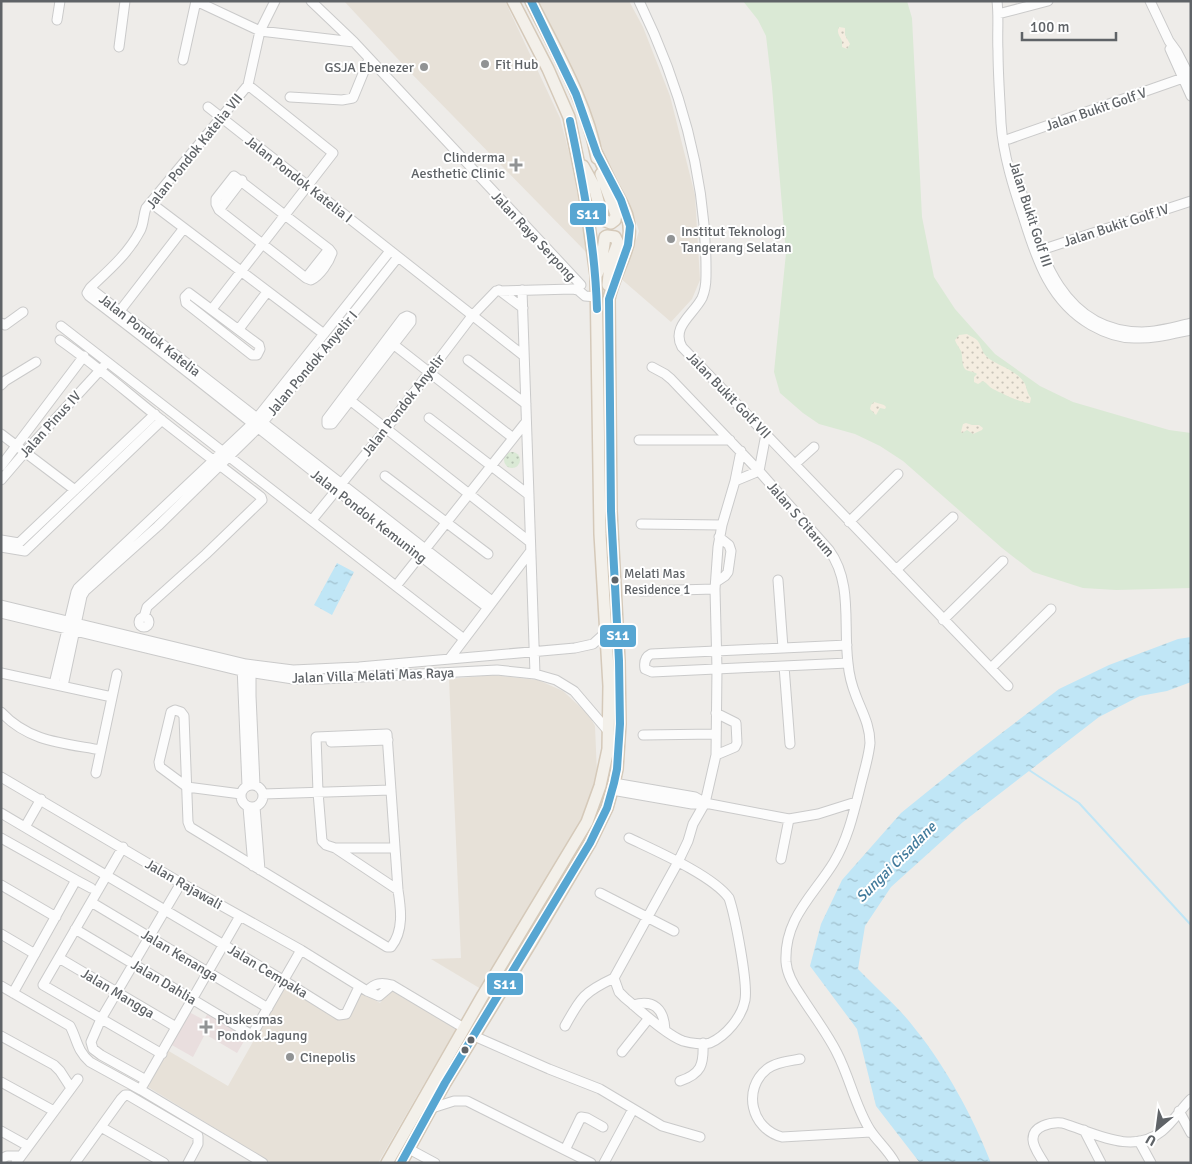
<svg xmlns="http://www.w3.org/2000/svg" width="1192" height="1164" viewBox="0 0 1192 1164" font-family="Signika,sans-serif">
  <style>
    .commercial { fill: #e7e1d8 }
    .medical { fill: #e9dede }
    .grass { fill: #dae9d5 }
    .sand { fill: url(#sand-dots) }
    .park { fill: url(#park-dots) }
    .water { fill: url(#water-ripples) }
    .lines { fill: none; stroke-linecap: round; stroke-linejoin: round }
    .stream { stroke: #c0e6f6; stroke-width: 2 }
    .minor-casing { stroke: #cacaca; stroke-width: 11 }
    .major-casing { stroke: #d5c9b9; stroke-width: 14 }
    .minor { stroke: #fcfcfc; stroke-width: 9 }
    .major { stroke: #f3f0ea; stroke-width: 11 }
    .bus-1-casing { stroke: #fff; stroke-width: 11 }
    .bus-1 { stroke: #57a6d2; stroke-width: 8 }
    .poi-dot { fill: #919394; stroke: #fff; stroke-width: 2 }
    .bus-dot { fill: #5f6367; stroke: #fff; stroke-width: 2 }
    .labels { text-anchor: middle; stroke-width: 4; stroke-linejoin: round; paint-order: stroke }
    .bus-label { font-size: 13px; fill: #5f6367; stroke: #fff; text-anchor: start }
    .poi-label { font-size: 14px; fill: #5f6367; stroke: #fff; text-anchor: start }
    .street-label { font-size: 14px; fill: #5f6367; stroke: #fff }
    .water-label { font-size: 15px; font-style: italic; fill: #427b9c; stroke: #fff }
    .line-badge { stroke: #fff; stroke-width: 2 }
    .badge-label { font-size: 14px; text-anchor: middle; font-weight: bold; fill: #fff }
  </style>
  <defs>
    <pattern id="sand-dots" width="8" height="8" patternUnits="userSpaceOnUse" patternTransform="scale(1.25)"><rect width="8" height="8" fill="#f4ede0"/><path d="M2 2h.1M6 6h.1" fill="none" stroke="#c9c4b9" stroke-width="1.8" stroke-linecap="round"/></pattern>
    <pattern id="park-dots" width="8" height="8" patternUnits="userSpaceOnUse" patternTransform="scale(1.25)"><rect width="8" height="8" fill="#dae9d5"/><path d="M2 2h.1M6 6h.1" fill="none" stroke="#b4c0b1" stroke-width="1.8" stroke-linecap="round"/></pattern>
    <pattern id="water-ripples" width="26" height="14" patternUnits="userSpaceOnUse" patternTransform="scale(1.25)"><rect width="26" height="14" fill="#c0e6f6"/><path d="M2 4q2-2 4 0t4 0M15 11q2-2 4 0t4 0" fill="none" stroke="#9fbecb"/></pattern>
  </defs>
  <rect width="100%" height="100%" fill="#eeece9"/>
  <path class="commercial" d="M344,1H505L560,118L576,180L586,252L409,71Z
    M538,1H629L643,27L670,96L695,195L700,280L692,299L671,322L619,277L631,256L639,231L631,207L619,192L608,168L586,99Z
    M493,675L538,680L563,691L589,715L595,726L597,774L593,793L583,818L481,989L431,959L461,958L449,679Z
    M284,987L339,1019L356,989L380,1003L390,990L457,1027L378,1163H272L148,1087L167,1050L228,1086Z"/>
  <path class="medical" d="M189,1012L204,1020L208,1013L247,1036L237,1053L205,1034L193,1057L170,1044Z"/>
  <path class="grass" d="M743,1H907L912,18L922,217L934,277L955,309L995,354L1040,386L1073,402L1169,430L1191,433V588L1116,590L1083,588L1033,572L1002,548L903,461L880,446L855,434L819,424L803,413L780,393L774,372L786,253L772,87L766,36L758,20Z"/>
  <path class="sand" d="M839,27L845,28V35L850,44L847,49L842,47C842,45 842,43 842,41C840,36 836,33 839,27Z
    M967,334C970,336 975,338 977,340C981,344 981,351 987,357C998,366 1014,369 1023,381C1027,385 1026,392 1031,398L1030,403C1021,403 1001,393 993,389C989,387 987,383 983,381L978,384L974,382V377L977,374C973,371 970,372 966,370C961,366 963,356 961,351C959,347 956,344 955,340L959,335Z
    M874,402L884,405L886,407L885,409L880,408L876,415L870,409L871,405Z
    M966,423L972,425H979L983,428L982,430L973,434L967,430L962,433L961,432L963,424Z"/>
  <path class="park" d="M504 460a8 8 0 1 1 16 0a8 8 0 1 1-16 0Z"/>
  <path class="water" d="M337,563L354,572L332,615L314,605Z
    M1191,637V682L1167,691L1140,696L1099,717L963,822L891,887L865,926L858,969C877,989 900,1008 916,1030C946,1067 974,1119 991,1163H920L876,1106L857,1029L810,966L821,924L842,880L901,813L969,758L1059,689L1109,665L1178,639Z"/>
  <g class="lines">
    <path class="stream" d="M1029,770L1079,803L1191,925"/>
    <g class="minor-casing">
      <path id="minor" d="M196,1L260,31L354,42
        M311,1L354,42L581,285
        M639,1C681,87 707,180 706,276C706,284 705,291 702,298C693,315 671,327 682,347L1008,686
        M997,1C999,18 997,34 998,51C998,75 1000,99 1001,123C1003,155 1014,189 1024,219C1037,261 1051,302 1091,325C1105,333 1119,338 1134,338C1154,339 1172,334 1191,330
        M1150,1L1169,41L1177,52L1191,79
        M998,14L1048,1
        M57,20L60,1
        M119,47L125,1
        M1170,49L1191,96
        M183,60L196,1
        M248,85L260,31L275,1
        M290,97L342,100L353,98L369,59
        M208,107L524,356
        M1009,139L1183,78
        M234,176L329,249L332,253C329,262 320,276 311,280L306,278L219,210L216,204V199Z
        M1017,177C1037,242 1056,332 1142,332C1158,332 1175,327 1191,323
        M151,203L324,334
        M219,210L242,180
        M1041,250L1191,201
        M306,278L329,249
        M90,288C108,271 128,254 140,231C144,224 143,216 146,208L248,85L333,153L212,309
        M499,290L523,308
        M522,290L535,674
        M496,291L573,289L578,290L585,296L597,297
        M189,293L259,345L260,349L257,355H252L186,303L185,297Z
        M116,316L184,228
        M407,316L411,318V322L332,424H327V419L403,318Z
        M1,323L5,325L23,312
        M61,326L464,639
        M239,329L267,292
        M60,340C93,363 123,389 154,414C189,442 225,469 261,497L262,500L206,554L147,607L144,617
        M393,344L513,438
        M468,360L526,404
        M652,367L665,374L671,379L759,471L829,550C853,583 843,625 848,663C849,675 852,686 856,696C862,712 870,725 870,743C869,755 865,768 862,780C855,807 849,837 834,862C814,895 784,918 786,962C787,975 794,986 801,996C813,1015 827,1033 837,1053C850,1078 855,1106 870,1130C877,1141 889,1151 895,1163
        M1,385L5,381L36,362
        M346,397L530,542
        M429,418L529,495
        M1,434L75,490
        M639,440H730
        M741,451L735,481L759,471L766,434
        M795,464L814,447
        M1,466L84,356
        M385,476L488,554
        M1,480L25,452L103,367
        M312,520L386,429L472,316L496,291
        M849,522L898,474
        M641,524L722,525
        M1,540L19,543L155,414
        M1,547L25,551L162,420
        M896,570L953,517
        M778,580L783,648
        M716,582L725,576L728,572L731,551L729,545L719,537
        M396,586L526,422
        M641,591L715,589
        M1,605L246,664L293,670L359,667L575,648L593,644L605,633
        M487,607C353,506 224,398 89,296L87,293L90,288L492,601
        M1,613L241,671L293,679H322L497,670L535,674L556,680L574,691L609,732
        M139 622a5 5 0 1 1 10 0a5 5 0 1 1-10 0Z
        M943,620L1003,561
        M847,645L651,654C645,657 644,663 645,669L652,672L848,663
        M450,658L530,552
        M242,666L247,786
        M784,666L790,744
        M251,667V696L255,785
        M991,668L1051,609
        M1,673L112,697
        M54,684L76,592L78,588L253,423L390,251
        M63,686L82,596L85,591L158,526L258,428L332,340L398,257
        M1,712C29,742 63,743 101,750
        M643,735L716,734
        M331,742L388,740
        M716,755L735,747L737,743L736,723L716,713
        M96,773L117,674
        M1,777L181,883L301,950L367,991L379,996L392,985
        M614,783L695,797L704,802
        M241 796a11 11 0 1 1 22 0a11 11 0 1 1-22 0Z
        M612,790L692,804L705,803L789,819L818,814L856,802
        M241,794L187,787L160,767L159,762L171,712L175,710L181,712L184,716L188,822L190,827L387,947H391C404,931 401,909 398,890L387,734L316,737L318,792L322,841L326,845L335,848L398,890
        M263,794L391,790
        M248,807L253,866
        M255,807L260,870
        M1,813L283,980L339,1015L346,1014L359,987
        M25,827L41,799
        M1,838L76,880L13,993
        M629,838C656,851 712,875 729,898C735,916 748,982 745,1000C742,1017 726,1036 710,1043C703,1045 690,1043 683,1041C666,1035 640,1010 625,998L619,992L614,978L678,862L688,841L693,824L705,803L716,755L717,669L715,589L718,547L722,525L735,481
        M123,847L43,985L162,1054
        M335,848H395
        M781,859L789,819
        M76,880L91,888
        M1,885L56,917
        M600,893L674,931
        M91,902L268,1008
        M75,929L252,1035L301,950
        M1,934L35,954
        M59,958L176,1027
        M1,986L70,1026C77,1039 77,1051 90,1062L141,1090L263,1163
        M367,991C375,983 381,982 392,985L464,1028
        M633,1005C654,999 664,1009 665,1030
        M565,1026C581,997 584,992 614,978
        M1,1036L54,1065L60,1071L71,1088
        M474,1036L549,1069L600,1089L662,1126L700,1137
        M622,1052L649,1018
        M800,1059C790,1061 776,1062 767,1069C742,1089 751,1129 782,1137L871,1132
        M146,1080L101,1055L93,1049L91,1042L101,1019L181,883
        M680,1081C701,1074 704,1065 703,1043
        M1,1082L54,1111
        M143,1085L240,916
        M432,1108L454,1101H467L591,1163
        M1179,1111L1191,1133
        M101,1127L164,1163
        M1084,1130L1101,1163
        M1,1131L28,1146
        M1139,1141L1151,1163
        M409,1149L435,1163
        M565,1150L581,1117L587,1118L603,1127
        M1,1159L7,1156H21
        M16,1163L78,1079
        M75,1163L121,1099L125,1095H128L198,1136V1144L188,1163
        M604,1163L633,1109
        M1044,1163C1040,1156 1033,1147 1033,1140C1032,1126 1051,1122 1062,1123C1093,1132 1132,1156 1162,1131C1173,1122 1181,1109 1191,1099"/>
    </g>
    <g class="major-casing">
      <path id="major" d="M531,1C556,51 587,103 597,158
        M583,166L594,186L603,220L611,223L615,220L616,214L601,174
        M597,274L601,264L605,237L607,236L615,237L618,243L610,264L608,285
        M387,1163L483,995L587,822L600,786L608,749L609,686L600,534L596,275L584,190L569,117L548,69L513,1
        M401,1163L445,1083L530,944L590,843L607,808L614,783L617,769L620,724L619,661L611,511L609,299C613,279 623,263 628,244C633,221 624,206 613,187C607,175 602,164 596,152"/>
    </g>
    <use href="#minor" class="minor"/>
    <use href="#major" class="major"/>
    <g class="bus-1-casing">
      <path id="bus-1" d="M570,121C583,183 595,245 597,309
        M401,1163L445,1083L590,843L607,808L614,783L617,769L620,724L619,661L611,511L609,299L628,245L630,226L621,200L597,154L576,94L531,1"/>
    </g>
    <use href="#bus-1" class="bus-1"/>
  </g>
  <g class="poi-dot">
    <circle cx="485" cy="64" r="5"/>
    <circle cx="424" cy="67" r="5"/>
    <path d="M513.5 157.5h5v5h5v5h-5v5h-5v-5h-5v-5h5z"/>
    <circle cx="671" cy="239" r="5"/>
    <path d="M203.5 1019.5h5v5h5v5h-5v5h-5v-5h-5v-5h5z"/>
    <circle cx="290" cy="1057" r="5"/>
  </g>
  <g class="bus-dot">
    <circle cx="615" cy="580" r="4.5"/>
    <circle cx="471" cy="1040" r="4.5"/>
    <circle cx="465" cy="1050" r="4.5"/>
  </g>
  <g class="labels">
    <g class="bus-label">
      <text x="624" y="578">Melati Mas<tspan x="624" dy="16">Residence 1</tspan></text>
    </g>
    <g class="poi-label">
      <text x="495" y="69">Fit Hub</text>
      <text x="414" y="72" text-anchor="end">GSJA Ebenezer</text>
      <text x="505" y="162" text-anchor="end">Clinderma<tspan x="505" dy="16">Aesthetic Clinic</tspan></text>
      <text x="681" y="236">Institut Teknologi<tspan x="681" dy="16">Tangerang Selatan</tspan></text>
      <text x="217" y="1024">Puskesmas<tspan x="217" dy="16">Pondok Jagung</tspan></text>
      <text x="300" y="1062">Cinepolis</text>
    </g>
    <g class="street-label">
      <text transform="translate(1096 109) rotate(-19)" y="5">Jalan Bukit Golf V</text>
      <text transform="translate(194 151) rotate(-51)" y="5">Jalan Pondok Katelia VII</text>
      <text transform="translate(299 179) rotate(38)" y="5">Jalan Pondok Katelia I</text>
      <text transform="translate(1031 214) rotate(72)" y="5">Jalan Bukit Golf III</text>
      <text transform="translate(1116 225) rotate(-18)" y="5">Jalan Bukit Golf IV</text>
      <text transform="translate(534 236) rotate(47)" y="5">Jalan Raya Serpong</text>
      <text transform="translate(150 335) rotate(38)" y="5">Jalan Pondok Katelia</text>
      <text transform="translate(312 363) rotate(-50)" y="5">Jalan Pondok Anyelir I</text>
      <text transform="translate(729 395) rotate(46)" y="5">Jalan Bukit Golf VII</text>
      <text transform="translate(403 405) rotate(-52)" y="5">Jalan Pondok Anyelir</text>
      <text transform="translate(50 424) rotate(-48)" y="5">Jalan Pinus IV</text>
      <text transform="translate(369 516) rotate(38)" y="5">Jalan Pondok Kemuning</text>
      <text transform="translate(801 519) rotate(49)" y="5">Jalan S Citarum</text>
      <text transform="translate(373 675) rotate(-2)" y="5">Jalan Villa Melati Mas Raya</text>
      <text transform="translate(184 884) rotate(30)" y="5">Jalan Rajawali</text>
      <text transform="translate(180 955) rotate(31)" y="5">Jalan Kenanga</text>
      <text transform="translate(268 971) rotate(31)" y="5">Jalan Cempaka</text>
      <text transform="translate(164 982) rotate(31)" y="5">Jalan Dahlia</text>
      <text transform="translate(118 993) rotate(31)" y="5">Jalan Mangga</text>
    </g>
    <g class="water-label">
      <text transform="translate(896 862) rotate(-45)" y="5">Sungai Cisadane</text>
    </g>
  </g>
  <g class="line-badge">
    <rect x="569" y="202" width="38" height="24" rx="5" fill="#57a6d2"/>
    <rect x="599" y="624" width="38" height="24" rx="5" fill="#57a6d2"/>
    <rect x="486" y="972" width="38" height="24" rx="5" fill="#57a6d2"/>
  </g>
  <g class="badge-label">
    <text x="588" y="219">S11</text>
    <text x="618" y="640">S11</text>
    <text x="505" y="989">S11</text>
  </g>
  <rect width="1192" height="1164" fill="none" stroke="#5f6367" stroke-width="5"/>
  <g transform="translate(1157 1129) rotate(209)" stroke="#ffffff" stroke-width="4" paint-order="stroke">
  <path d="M0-4L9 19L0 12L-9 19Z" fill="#5f6367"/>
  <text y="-8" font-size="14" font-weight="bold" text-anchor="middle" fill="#5f6367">U</text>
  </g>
  <path d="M1022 32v8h94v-8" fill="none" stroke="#5f6367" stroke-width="2.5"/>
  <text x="1030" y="32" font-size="15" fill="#5f6367" stroke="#ffffff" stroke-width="4" paint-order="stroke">100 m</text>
</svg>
